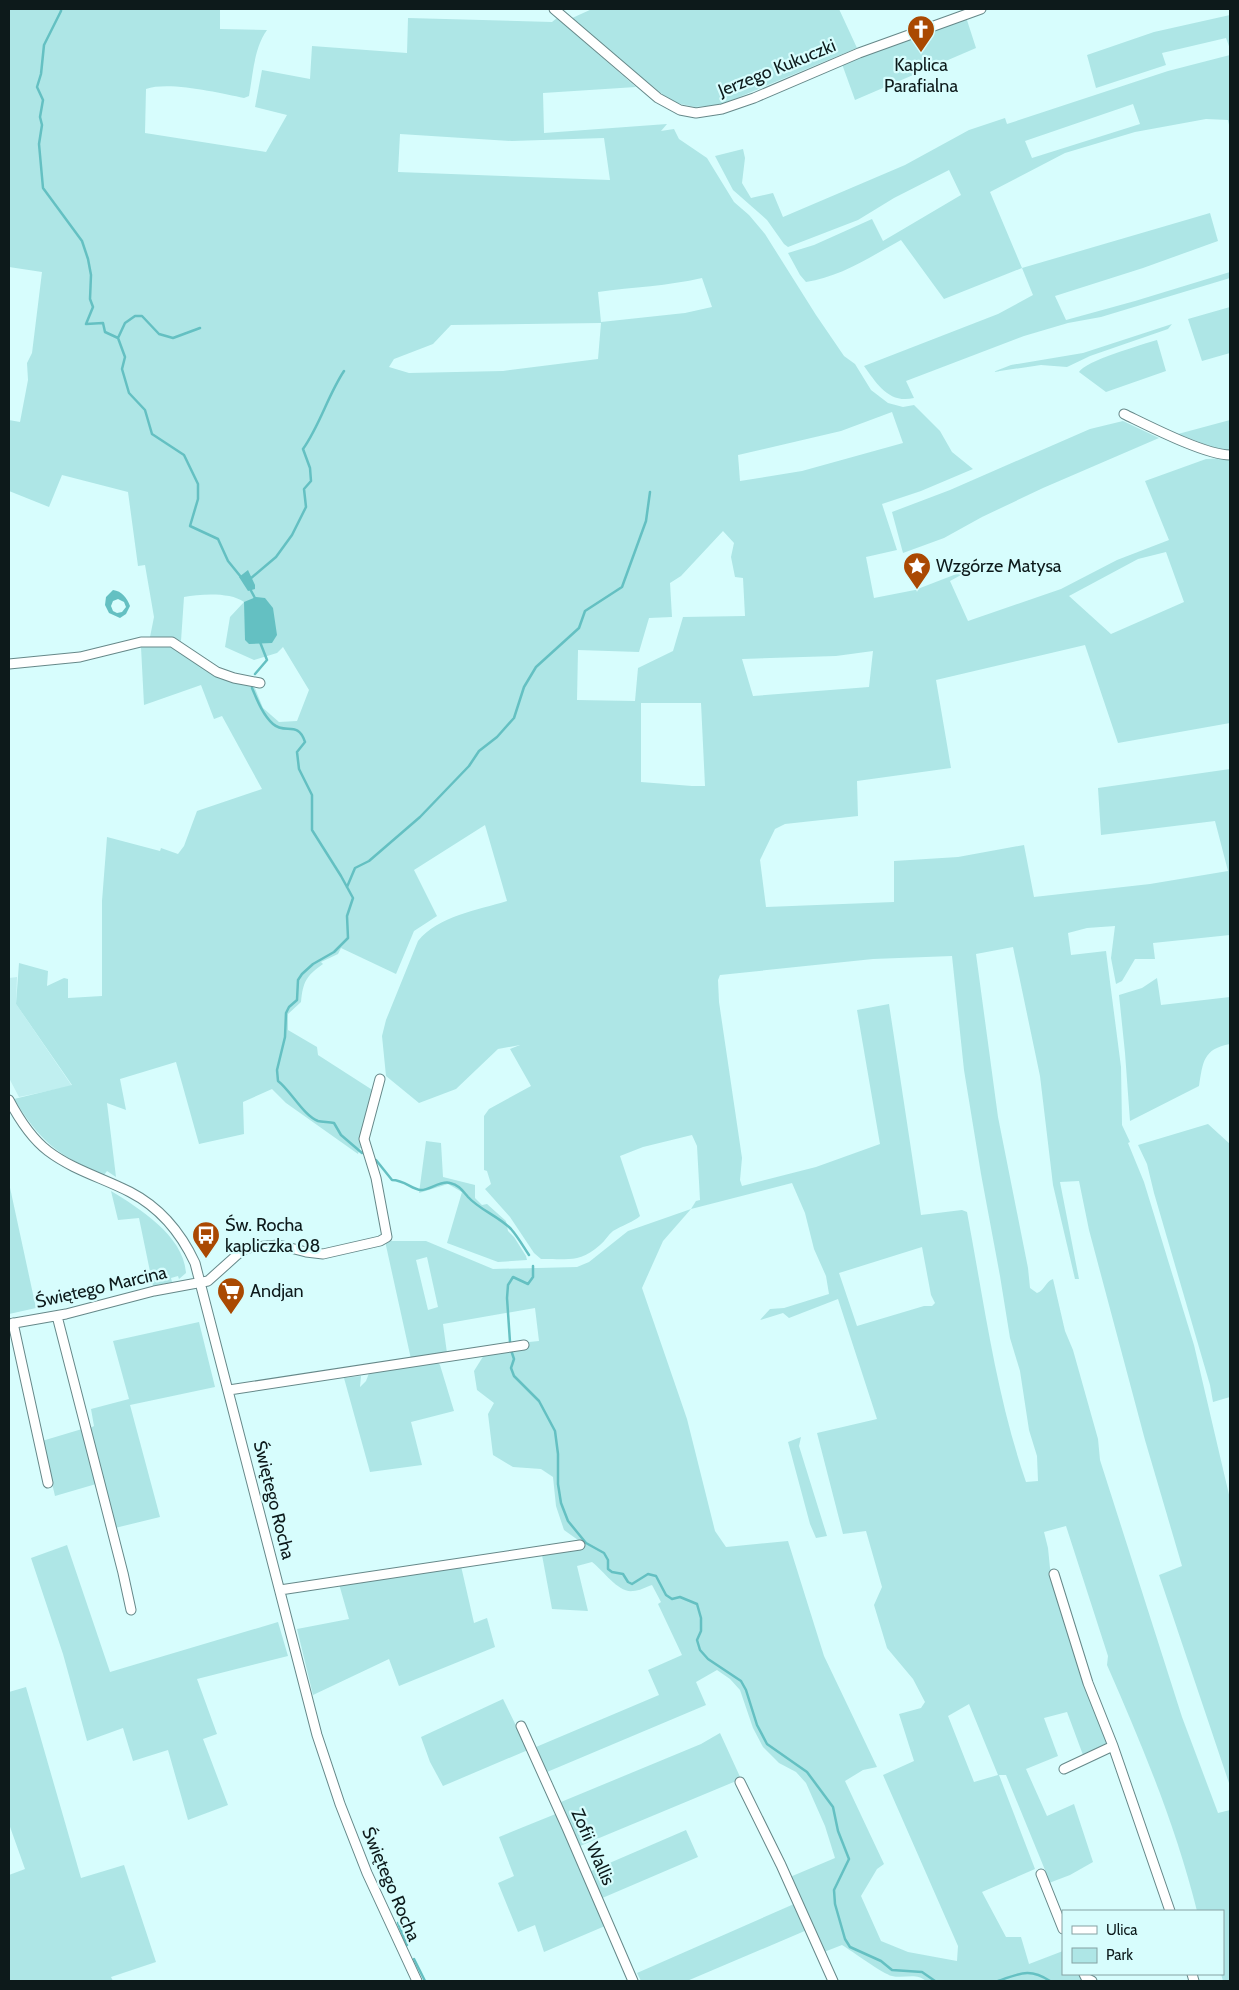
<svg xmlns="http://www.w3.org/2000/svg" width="1239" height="1990" viewBox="0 0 1239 1990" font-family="Cabin,sans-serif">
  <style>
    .built { fill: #c0eff0 }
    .green { fill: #aee6e6; fill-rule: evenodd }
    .water { fill: #64c0c2; fill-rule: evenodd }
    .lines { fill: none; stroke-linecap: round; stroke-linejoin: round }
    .stream { stroke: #64c0c2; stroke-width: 2.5 }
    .minor-casing { stroke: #668889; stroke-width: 11 }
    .minor { stroke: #fff; stroke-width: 9 }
    .labels { text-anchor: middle; stroke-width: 4.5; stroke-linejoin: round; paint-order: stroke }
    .poi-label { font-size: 18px; fill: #0d1a1b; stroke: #d7fdfd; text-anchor: start }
    .street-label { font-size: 18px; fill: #0d1a1b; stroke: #d7fdfd }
  </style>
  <rect width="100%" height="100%" fill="#d7fdfd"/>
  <path class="built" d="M17,977L16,1004L72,1086L19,1097L9,1078V978Z"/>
  <path class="green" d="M9,9H220V29L267,30C254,48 253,74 249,96L244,98C219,93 169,81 146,89L145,133L266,152L287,115L255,107L262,70L310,79L312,46L407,53L408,18L552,22L557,18L636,87L543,93L544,133L667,124L661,131L674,129L679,139L707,158L734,202L749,215L765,234L816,315L844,356L855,364L871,390L888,403L903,407L914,405L940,431L952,452L973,469L921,491L882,504L897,550L866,557L874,598L915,590L959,573L961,575L950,581L968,621L1061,589L1117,560L1169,540L1145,481L1206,459L1230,458V723L1118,743L1085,645L936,680L951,768L857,781L858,816L785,824L775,829L760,860L766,907L894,902V861L958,857L1024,845L1034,897L1150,884L1228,871L1215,821L1101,835L1098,788L1230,769V935L1153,943L1155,959H1135L1122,981L1116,984L1111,958L1115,926L1087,928L1068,933L1071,955L1106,951L1121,1067L1122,1125L1130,1142L1128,1143L1144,1182L1194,1345L1230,1499V1786L1159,1575L1182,1566L1145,1440L1089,1230L1079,1181L1060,1182L1079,1279H1075L1053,1185L1040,1076L1013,947L976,954L998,1117L1028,1268L1030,1288L1037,1293C1045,1290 1045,1282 1053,1279L1065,1331L1073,1350L1098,1439L1100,1460L1182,1717L1218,1813L1230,1810V1981H1223L1221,1974L1223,1911H1197C1176,1826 1142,1745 1107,1665L1108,1656L1066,1526L1044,1532L1048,1548L1050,1568L1075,1658L1108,1743L1083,1755L1067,1712L1044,1718L1058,1756L1026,1769L1047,1816L1074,1804L1093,1862L1070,1875L1049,1883L1045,1870L1006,1775H999L1035,1869L982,1892L1006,1937H1021L1029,1964L1063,1951V1974H1081L1087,1981H926C916,1972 904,1979 892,1976C883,1974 852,1951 842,1945L824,1952L790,1877L835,1858L825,1826L806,1783L796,1772L779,1763L763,1747L753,1728L740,1690L730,1679L717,1670L696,1682L706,1705L547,1772L536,1747L659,1695L648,1670L682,1655L658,1604L661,1602L652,1585C646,1587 639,1591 633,1591C618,1593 604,1571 592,1562L577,1566L588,1611L552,1609L542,1555L585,1545L564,1530L556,1506L553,1477L541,1469L513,1467L493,1455L488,1414L494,1403L477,1390L474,1371L484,1355L525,1350L529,1342L539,1341L535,1308L443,1324L447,1353L411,1359L385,1241H426L493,1269L577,1267L589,1262L628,1231L691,1209L696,1201L700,1200L697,1146L692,1135L643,1147L620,1156L640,1216C635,1221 621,1226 613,1231C608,1235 605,1241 600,1245C578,1264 568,1258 541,1259L534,1253L510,1217L485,1189L491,1184L487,1171L484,1170V1116L489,1109L531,1086L510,1049L520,1045L498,1049L456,1089L419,1103L386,1076L382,1036L386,1020L418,941C438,916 478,910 507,901L485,825L414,870L437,916L414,931L396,974L341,948L338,954L321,962L323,964C306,976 303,982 301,1002L288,1014V1030L317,1047L318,1055L374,1091L362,1148H360L358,1154L286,1103L272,1089L243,1102L244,1134L199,1144L176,1062L120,1079L126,1110L107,1103L116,1177L107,1171L104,1175C58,1156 40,1141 14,1099L72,1085L16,1004L19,963L48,971L47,986L64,978L68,979V998L102,996V901L107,837L160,851L161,848L178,854L184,846L197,811L262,789L222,716L214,719L201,685L144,705L141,647L173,645L228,681L254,686L263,708L279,722L297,721L309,690L283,647L277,653L254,660L225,647L230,617L244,602C230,592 201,594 184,597L181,641L173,638L150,637L154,617L145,565L138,566L128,492L62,475L49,507L9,491V420L20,422L28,380L27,363L32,353L42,272L9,267ZM400,134L512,141L604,138L610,180L398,172ZM702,278L712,307L685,313L601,322L598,292C633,287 668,286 702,278ZM601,323L598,359L503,371L409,373L389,367L394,359L433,344L451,325ZM892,412L903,443L802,471L740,481L738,455L841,431ZM723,531L734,543L731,557L735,577L743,578L745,616L683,617L673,651L638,668L635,701L577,700L578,650L639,652L649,618L672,617L670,583L681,576ZM1166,552L1184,602L1111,634L1069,596L1138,559ZM873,651L869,687L753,696L742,659L836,656ZM641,703H701L705,786H692L641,782ZM952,956L964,1070L981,1174L1000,1276L1010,1338L1020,1371L1029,1430L1037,1456L1038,1481L1026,1482C996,1395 984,1302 967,1212L962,1210L921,1215L889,1004L857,1010L880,1144L816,1167L742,1186L740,1180L742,1158L719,1002L718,980L720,975L873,959ZM792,1183L805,1213L814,1249L826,1276L829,1294L784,1308L770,1309L760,1320L783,1313L789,1318L838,1299L877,1419L817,1433L843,1534L866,1531L882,1587L874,1605L887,1648L913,1679L925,1702L921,1708L899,1714L914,1761L883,1775L958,1946L957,1961L908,1952L881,1941L861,1896L877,1869L884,1864L845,1781L863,1770L877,1767L824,1656L788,1541L726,1547L715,1531L687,1419L642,1288L663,1241L691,1209ZM922,1247L931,1295L935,1303L932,1306H924L857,1326L839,1273ZM427,1257L438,1307L428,1310L416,1260ZM969,1704L998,1775L974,1782L948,1716Z
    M592,9H839L857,48L720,105L695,107L672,102L570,19Z
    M1230,15V49L1226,38L1162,53L1166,65L1096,88L1087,55L1154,32Z
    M966,17L976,48L855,100L842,64Z
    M1230,55V130L1228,120L1206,119L1135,132L1065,153L990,192L1022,268L1210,213L1218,241L1143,268L1055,296L1066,320L1135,301L1230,272V278L1101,317L1068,323L1024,336L906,381L914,398C889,404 877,384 864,366L998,314L1033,295L1022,268L944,299L901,240C870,257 840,277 806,282L800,275L788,253L814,245L872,219L883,241L961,195L949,170L894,198L858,220L788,247L784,244L767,220L733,190L715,156L743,149L745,158L742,183L751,198L773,193L783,217L905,165L969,130L1005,118L1007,124L1168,71ZM1133,104L1140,124L1032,158L1025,141Z
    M1230,307V353L1202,361L1188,319Z
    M1172,324L1168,329L1090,356L1067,367L1041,365L993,372L1011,365L1083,353Z
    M1157,340L1166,371L1106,392L1079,372C1085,361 1141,345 1157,340Z
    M1230,420V451L1212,447L1178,434Z
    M1123,421L1159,438L1043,488L982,517L944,538L903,553L892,512L950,490L1090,429Z
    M1157,978L1161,1005L1230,997V1044C1203,1049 1203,1062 1199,1086L1130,1121L1125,1053L1119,995L1142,988Z
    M1208,1124L1230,1144V1397L1213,1402L1210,1385L1154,1193L1147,1164L1138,1145Z
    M426,1141L441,1143L443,1177L475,1185V1198L482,1205L487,1204L506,1221L508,1231L514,1237L526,1256L527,1260L498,1262L447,1243L462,1192L448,1184L419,1193Z
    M9,1183L36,1308L9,1314Z
    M111,1191C139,1208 184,1236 186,1273L179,1279L178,1276L171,1278L172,1282L153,1286L139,1218L118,1220Z
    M199,1322L215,1387L130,1405L160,1517L115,1528L90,1428L94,1426L91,1409L129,1399L113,1341Z
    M436,1361L440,1365L454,1411L411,1422L422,1465L370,1472L344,1378L361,1376L360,1387L366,1381L369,1373Z
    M82,1429L96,1484L55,1496L42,1441Z
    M801,1437L799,1446L827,1536L816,1538L810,1524L788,1442Z
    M67,1545L110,1672L278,1622L288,1656L197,1679L217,1734L203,1739L228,1805L188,1820L168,1750L133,1761L123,1728L87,1741L63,1654L31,1558Z
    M461,1566L474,1623L487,1618L495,1647L399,1686L389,1659L313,1695L297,1629L349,1619L339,1584Z
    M26,1687L81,1878L124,1865L156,1962L111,1977L113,1981H9V1875L25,1869L9,1824V1692Z
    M503,1699L528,1750L443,1786L430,1762L421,1737Z
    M720,1733L741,1779L580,1846L561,1802L701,1744Z
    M558,1813L605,1926L544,1952L535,1925L518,1932L498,1883L514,1876L499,1837Z
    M686,1830L698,1857L600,1899L591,1871Z
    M794,1904L807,1930L687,1981H641L637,1973Z"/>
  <path class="water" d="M248,570L255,585V589L248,591L239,577Z
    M113,590C122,591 127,598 130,606L126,614L120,618L109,613L105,605L106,597ZM118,599L124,602L126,607L122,612L117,613L113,611L111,606L113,601Z
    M256,597L265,598L273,608L277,635L272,643L249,644L245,640L244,602Z"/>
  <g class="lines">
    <path class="stream" d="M61,9V11L44,45L41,74L37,87L43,100L40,117L42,125L39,144L43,188L82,241L88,259L91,275L90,299L93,307L86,324L103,323L105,332L118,338L125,357L122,369L129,393L145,410L152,434L184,455L198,484V499L190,526L218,539L228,561L241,577
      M118,338L125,323L135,316H142L159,334L173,338L200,328
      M250,579L276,557L292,535L306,507L304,489L311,481L310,468L303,449C320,425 328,395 344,371
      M249,587L256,600
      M255,674L267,660L260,642
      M252,688C257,700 263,715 273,724C285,735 298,720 305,742L297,752L299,769L312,795V830L341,876L353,898L347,916L348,938L334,952L313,964L302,974L298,980L297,1000L289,1007L286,1013L285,1037L277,1070L278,1081C291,1091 303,1115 318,1121C322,1122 329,1122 334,1123L341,1135L362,1153
      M347,887L355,868L369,861L420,817L469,766L479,751L497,737L514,718L524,687L536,667L579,628L585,611L622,587L646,521L650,492
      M376,1160L392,1180C405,1180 412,1190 421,1190C430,1190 441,1180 450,1183C459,1185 462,1190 468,1197C480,1210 498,1216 511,1229C518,1237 523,1246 529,1255
      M510,1342L507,1298L508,1285L513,1277L528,1284L533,1277V1266
      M511,1350L514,1359L511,1368L514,1376L539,1401L555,1431L558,1454V1484L561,1503L568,1521L586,1543L604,1553L608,1560V1569L612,1572L623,1574L628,1582L632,1584L648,1574L656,1576L666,1595L672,1599L680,1597L697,1604L701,1618V1631L697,1640L700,1650L708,1659L741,1681L746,1690L757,1725L767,1744L807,1772L833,1807L838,1831L849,1859L834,1890L835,1904L845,1939L850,1947L881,1961L892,1970L922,1972L935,1981
      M398,1923L407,1945
      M414,1959L425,1981
      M998,1981C1019,1974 1029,1967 1050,1981"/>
    <g class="minor-casing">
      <path id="minor" d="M554,9L658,98L680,110L696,113L722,109L754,98L859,53L981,9
        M1124,414C1149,426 1205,455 1230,455
        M9,664L80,657L141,642H172L217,672L234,678L260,683
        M9,1100C19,1119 31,1138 48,1151C73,1170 103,1178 130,1192C161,1208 181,1233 195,1263L317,1735L340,1804L367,1873L417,1981
        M57,1316L123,1573L131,1610
        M13,1323L48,1483
        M9,1324L66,1314L154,1291L208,1281L238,1254L245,1249L253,1247L279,1245L306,1252L323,1254L380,1241L387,1237L376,1178L364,1139L380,1079
        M229,1390L524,1345
        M1054,1574L1088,1683L1113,1746L1170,1911
        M280,1590L580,1545
        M521,1726L567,1828L633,1981
        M1064,1769L1113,1746
        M740,1782L781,1865L833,1981
        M1041,1874L1063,1929
        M1084,1974L1086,1978L1092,1981
        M1192,1974L1194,1981"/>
    </g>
    <use href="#minor" class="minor"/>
  </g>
  <defs>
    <g id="church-pin" transform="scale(1.4375)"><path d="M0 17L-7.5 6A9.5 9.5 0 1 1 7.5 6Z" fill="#aa4902" stroke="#d7fdfd"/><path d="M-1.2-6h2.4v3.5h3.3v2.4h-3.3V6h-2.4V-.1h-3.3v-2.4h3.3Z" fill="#fff"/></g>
    <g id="sight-pin" transform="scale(1.4375)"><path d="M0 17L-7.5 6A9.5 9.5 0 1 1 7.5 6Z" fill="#aa4902" stroke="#d7fdfd"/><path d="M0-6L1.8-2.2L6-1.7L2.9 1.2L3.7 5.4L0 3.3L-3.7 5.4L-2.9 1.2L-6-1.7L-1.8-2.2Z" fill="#fff"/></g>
    <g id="bus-pin" transform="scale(1.4375)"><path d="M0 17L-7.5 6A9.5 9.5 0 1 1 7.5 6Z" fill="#aa4902" stroke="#d7fdfd"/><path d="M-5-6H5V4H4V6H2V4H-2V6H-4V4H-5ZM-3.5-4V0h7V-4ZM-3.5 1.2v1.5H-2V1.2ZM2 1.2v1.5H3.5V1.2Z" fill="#fff"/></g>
    <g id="supermarket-pin" transform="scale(1.4375)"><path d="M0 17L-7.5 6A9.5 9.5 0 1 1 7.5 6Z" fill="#aa4902" stroke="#d7fdfd"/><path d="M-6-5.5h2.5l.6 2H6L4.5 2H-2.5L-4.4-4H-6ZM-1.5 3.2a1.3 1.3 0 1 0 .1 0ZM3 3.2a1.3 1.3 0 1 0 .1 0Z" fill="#fff"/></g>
  </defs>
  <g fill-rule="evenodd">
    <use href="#church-pin" x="921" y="29"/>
    <use href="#sight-pin" x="917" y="566"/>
    <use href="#bus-pin" x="206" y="1235"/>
    <use href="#supermarket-pin" x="231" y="1291"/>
  </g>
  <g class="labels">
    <g class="poi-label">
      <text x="921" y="71" text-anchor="middle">Kaplica<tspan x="921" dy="21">Parafialna</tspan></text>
      <text x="936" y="572">Wzgórze Matysa</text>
      <text x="225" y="1231">Św. Rocha<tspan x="225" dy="21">kapliczka 08</tspan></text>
      <text x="250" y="1297">Andjan</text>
    </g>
    <g class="street-label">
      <text transform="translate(777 68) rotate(-22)" y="6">Jerzego Kukuczki</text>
      <text transform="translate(101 1287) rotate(-13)" y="6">Świętego Marcina</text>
      <text transform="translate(274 1500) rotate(76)" y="6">Świętego Rocha</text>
      <text transform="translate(593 1847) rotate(66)" y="6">Zofii Wallis</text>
      <text transform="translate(391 1884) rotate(67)" y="6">Świętego Rocha</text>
    </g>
  </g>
  <rect width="1239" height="1990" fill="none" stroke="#0d1a1b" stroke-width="20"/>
  <rect x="1062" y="1910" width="162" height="65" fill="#d7fdfd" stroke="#86a2a3"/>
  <rect x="1072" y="1926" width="25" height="8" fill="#ffffff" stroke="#86a2a3"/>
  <text x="1106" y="1935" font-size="15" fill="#0d1a1b">Ulica</text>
  <rect x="1072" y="1948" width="25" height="15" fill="#aee6e6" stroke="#86a2a3"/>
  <text x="1106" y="1960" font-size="15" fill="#0d1a1b">Park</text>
</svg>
